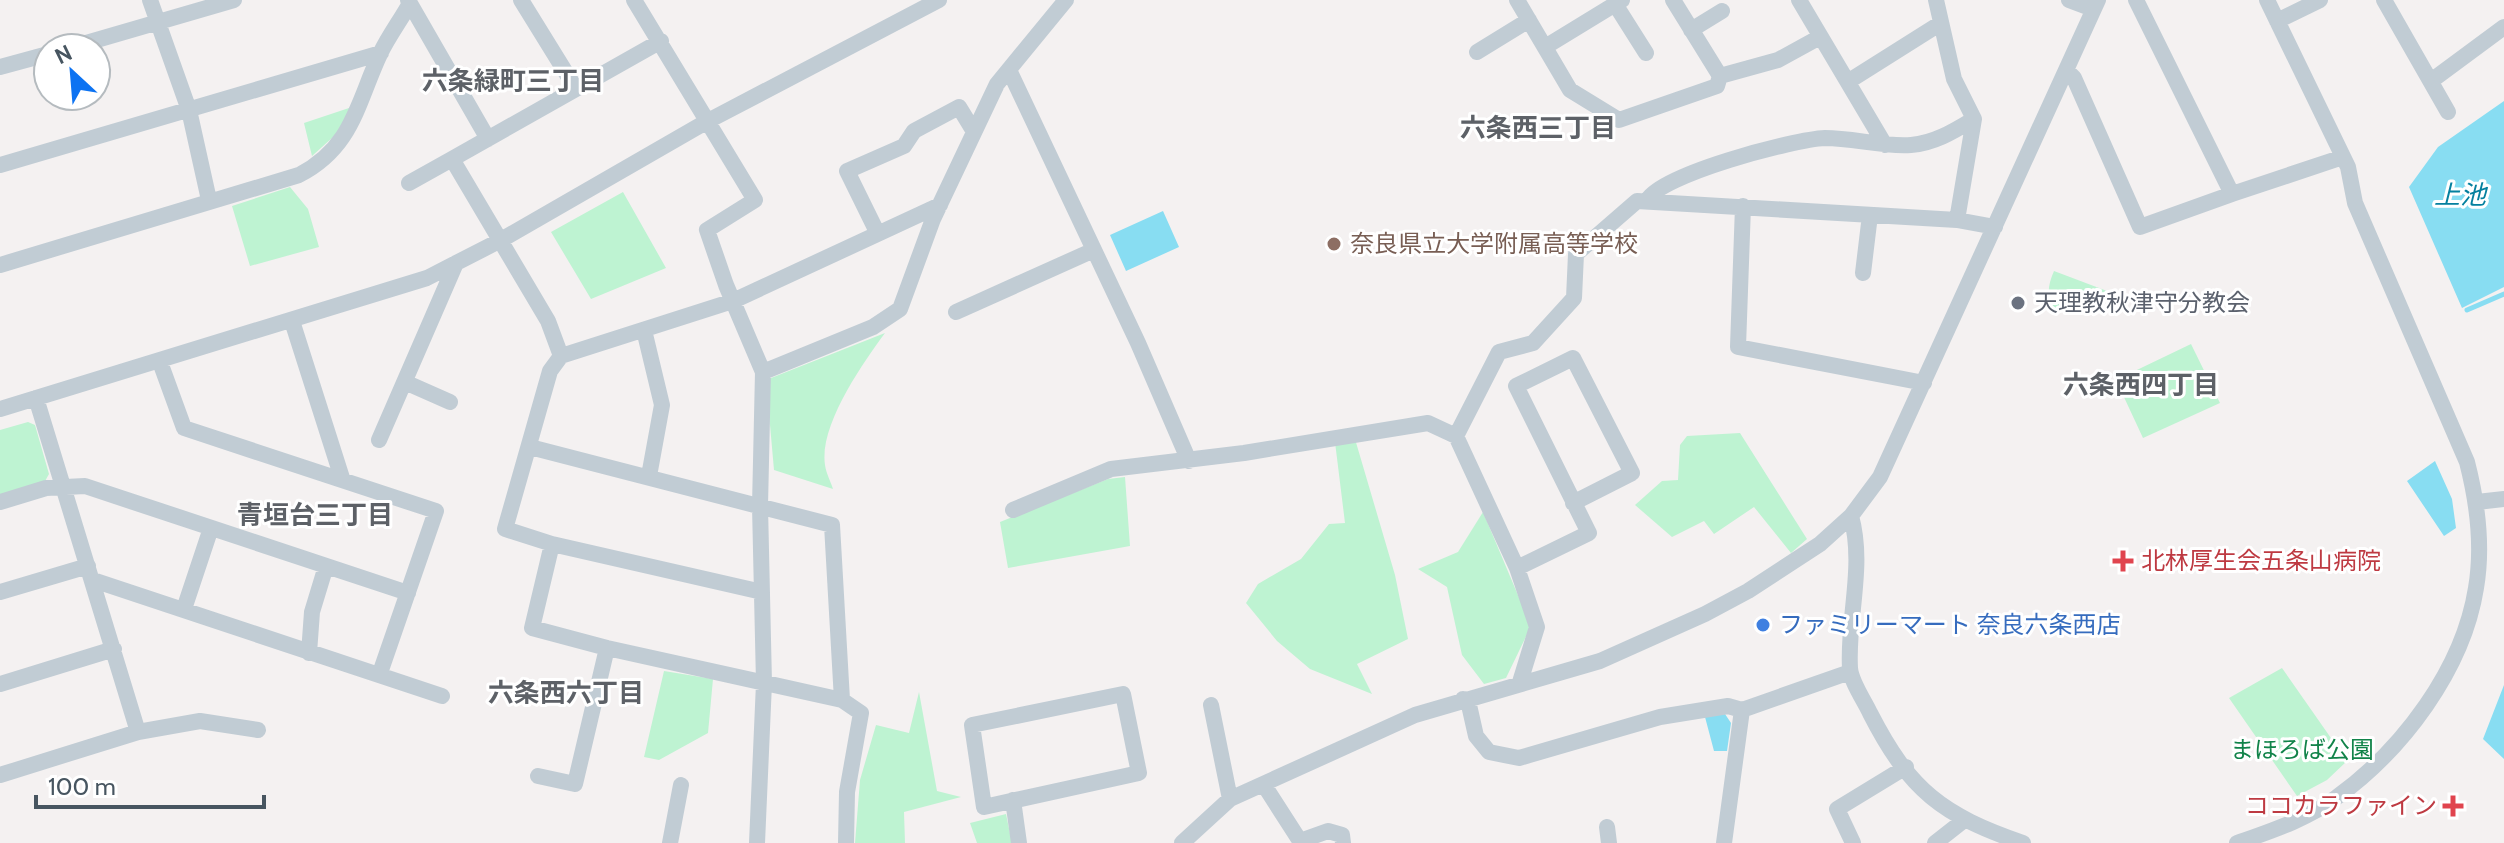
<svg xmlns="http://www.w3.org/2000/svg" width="2504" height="843" viewBox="0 0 2504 843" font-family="Cabin,'Noto Sans JP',sans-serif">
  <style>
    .green { fill: #bef3d2 }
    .water { fill: #88ddf2 }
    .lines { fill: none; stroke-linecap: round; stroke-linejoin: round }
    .stream { stroke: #88ddf2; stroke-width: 5 }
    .minor { stroke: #c1ccd4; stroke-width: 16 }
    .education-dot { fill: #8d6e63; stroke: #fff; stroke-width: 3 }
    .worship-dot { fill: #6b7280; stroke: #fff; stroke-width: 3 }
    .health-dot { fill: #e0444e; stroke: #fff; stroke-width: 3 }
    .shop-dot { fill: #3f7fe0; stroke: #fff; stroke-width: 3 }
    .labels { text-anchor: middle; stroke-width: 6; stroke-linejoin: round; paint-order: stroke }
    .education-label { font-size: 24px; fill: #785e54; stroke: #fff; text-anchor: start }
    .worship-label { font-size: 24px; fill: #5b616d; stroke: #fff; text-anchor: start }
    .health-label { font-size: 24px; fill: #be3a42; stroke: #fff; text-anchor: start }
    .shop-label { font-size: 24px; fill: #366cbe; stroke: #fff; text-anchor: start }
    .park-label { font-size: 24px; fill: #118349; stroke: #fff }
    .neighbourhood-label { font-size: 26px; font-weight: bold; fill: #5d6167; stroke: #fff }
    .water-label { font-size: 26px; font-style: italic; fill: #05809f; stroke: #fff }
  </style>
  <rect width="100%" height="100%" fill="#f4f1f1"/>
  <path class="green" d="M352,107L342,129L312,156L304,123Z
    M290,187L308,209L319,247L250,266L232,206Z
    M623,192L666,268L591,299L551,232Z
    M2054,271L2107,291L2057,314C2046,299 2047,287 2054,271Z
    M885,333C863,363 819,425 825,465C826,473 831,482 833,489L774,470L766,380Z
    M2191,344L2220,403L2143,438L2116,380Z
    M28,422L35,425L49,474L44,483L0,495V430Z
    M1740,433L1807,539L1791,553L1754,507L1714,534L1704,521L1672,537L1635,505L1662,481L1678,480L1680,445L1687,436Z
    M1355,439L1395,575L1408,639L1357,664L1372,694L1310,669L1277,641L1246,603L1258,584L1301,559L1329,524L1345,523L1335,442Z
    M1125,477L1130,546L1008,568L1000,522L1108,479Z
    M1483,512L1531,626L1506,678L1484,684L1462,655L1447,587L1418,569L1458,552Z
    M2282,668L2347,761L2327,780L2297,796L2229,698Z
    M664,671L713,679L708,733L659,760L644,757Z
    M919,692L937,791L961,797L904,812L905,843H855L860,780L876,725L909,733Z
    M1006,814L1012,843H977L970,823Z"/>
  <path class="water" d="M2504,101V287L2462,308L2409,187L2438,147Z
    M1163,211L1179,247L1126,271L1110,235Z
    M2435,461L2452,499L2456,528L2444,536L2407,481Z
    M2504,685V759L2483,739Z
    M1725,714L1731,723L1727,751H1714L1705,717Z"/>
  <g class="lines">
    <path class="stream" d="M2467,310L2504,294"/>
    <path class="minor" d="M150,0L189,110L209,200
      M408,0L488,139
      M521,0L576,89
      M634,0L755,200L707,230L726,285L763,372L760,506L764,683L757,843
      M1517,0L1570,90L1619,120L1717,86L1720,76
      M1673,0L1720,76
      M1799,0L1885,145
      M1936,0L1954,79L1974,119L1957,220
      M2069,0L2093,9
      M2384,0L2448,112
      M1615,4L1646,53
      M2277,21L2320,0
      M1691,30L1722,11
      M661,41L452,159L548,321L561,356L550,371L505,529L552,544L762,592
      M1545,47L1622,0
      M69,48L234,0
      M1477,52L1529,20
      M0,67L48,54
      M1009,70L1138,343L1189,461
      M2067,71L2074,78L2140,227L2232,194L2136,0
      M1720,76L1778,60L1820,37
      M1849,81L1941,23
      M2431,81L2504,27
      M0,165L381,53
      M409,183L452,159
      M2232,194L2343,157
      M1647,201C1658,175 1795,139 1825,138C1854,138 1882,147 1911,145C1935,143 1954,131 1974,119
      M1743,206L1738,347L1924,383
      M877,232L847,171L904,146L914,131L959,107L973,130
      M0,265L299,175C353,147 357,103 380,54C388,37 400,21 409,5
      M1863,273L1870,215
      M956,312L1094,250
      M292,321L342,478
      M644,330L662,405L649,476
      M561,356L733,301L940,205
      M160,362L184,428L436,511L380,673
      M763,372L873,327L900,309L933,219L997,84L1066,0
      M407,383L450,402
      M36,398L138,732
      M0,409L427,278L501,240L706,122L939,0
      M1456,436L1499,352L1533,343L1574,298L1576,254L1637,201L1957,220L1995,227
      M379,440L456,263
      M530,447L832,525L842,700
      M0,502L46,488L85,486L408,593
      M2477,502L2504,499
      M1013,510L1111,469L1244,453L1428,423L1456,436L1517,568L1537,627L1520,682
      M1851,516C1865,566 1847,618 1850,668C1851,682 1864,700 1870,713C1910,791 1942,815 2023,843
      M552,544L532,628L607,648L842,700L861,713L847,792L846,843
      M1517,568L1589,533L1516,386L1573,358L1632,473L1573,503
      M93,580L442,696
      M0,592L88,566
      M184,609L211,528
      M309,653L312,612L326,566
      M0,684L114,649
      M1123,694L1139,773L984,807L972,725Z
      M1463,699L1469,705L1476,736L1489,752L1519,758L1660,717L1728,706L1742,710L1850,672
      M1211,705L1230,799
      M0,775L138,732L200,721L258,730
      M538,776L575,784L607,648
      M1264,785L1300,841L1328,831L1342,835L1343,843
      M1013,800L1019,843
      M1607,827L1609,843
      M670,843L681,785
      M1182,843L1230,799L1415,715L1600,661L1705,614L1748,591L1820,544L1851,516L1880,477L2098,0
      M1724,843L1742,710
      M1853,843L1837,809L1906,767
      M1935,843L1963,821
      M2237,843C2271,831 2308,819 2337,797C2402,750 2463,670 2476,588C2483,547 2477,501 2467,462L2355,203L2348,167L2267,0"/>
  </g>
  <circle class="education-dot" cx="1334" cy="244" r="8"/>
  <circle class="worship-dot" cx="2018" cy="303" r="8"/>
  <g class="health-dot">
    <path d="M2119 549h8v8h8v8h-8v8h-8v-8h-8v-8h8z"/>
    <path d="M2449 794h8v8h8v8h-8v8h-8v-8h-8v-8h8z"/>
  </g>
  <circle class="shop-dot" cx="1763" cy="625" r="8"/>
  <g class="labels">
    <g class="education-label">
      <text x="1350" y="252">奈良県立大学附属高等学校</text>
    </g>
    <g class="worship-label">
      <text x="2034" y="311">天理教秋津守分教会</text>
    </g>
    <g class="health-label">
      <text x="2141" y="569">北林厚生会五条山病院</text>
      <text x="2437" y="814" text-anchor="end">ココカラファイン</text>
    </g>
    <g class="shop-label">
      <text x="1779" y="633">ファミリーマート 奈良六条西店</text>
    </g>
    <g class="park-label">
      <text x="2302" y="758">まほろば公園</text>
    </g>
    <g class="neighbourhood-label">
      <text x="513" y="90">六条緑町三丁目</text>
      <text x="1538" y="137">六条西三丁目</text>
      <text x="2141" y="394">六条西四丁目</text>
      <text x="315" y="524">青垣台三丁目</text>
      <text x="566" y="702">六条西六丁目</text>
    </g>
    <g class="water-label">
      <text x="2460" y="204">上池</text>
    </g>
  </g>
  <g transform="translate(72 72) rotate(334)"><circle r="38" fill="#ffffff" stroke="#b5bbbf" stroke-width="2"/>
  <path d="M0-6L14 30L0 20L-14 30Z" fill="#0d73f2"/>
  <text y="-12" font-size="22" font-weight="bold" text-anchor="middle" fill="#475560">N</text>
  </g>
  <path d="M36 795v12h228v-12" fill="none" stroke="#475560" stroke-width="4"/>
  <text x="48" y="795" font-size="24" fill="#475560" stroke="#ffffff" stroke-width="6" paint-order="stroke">100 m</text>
</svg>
